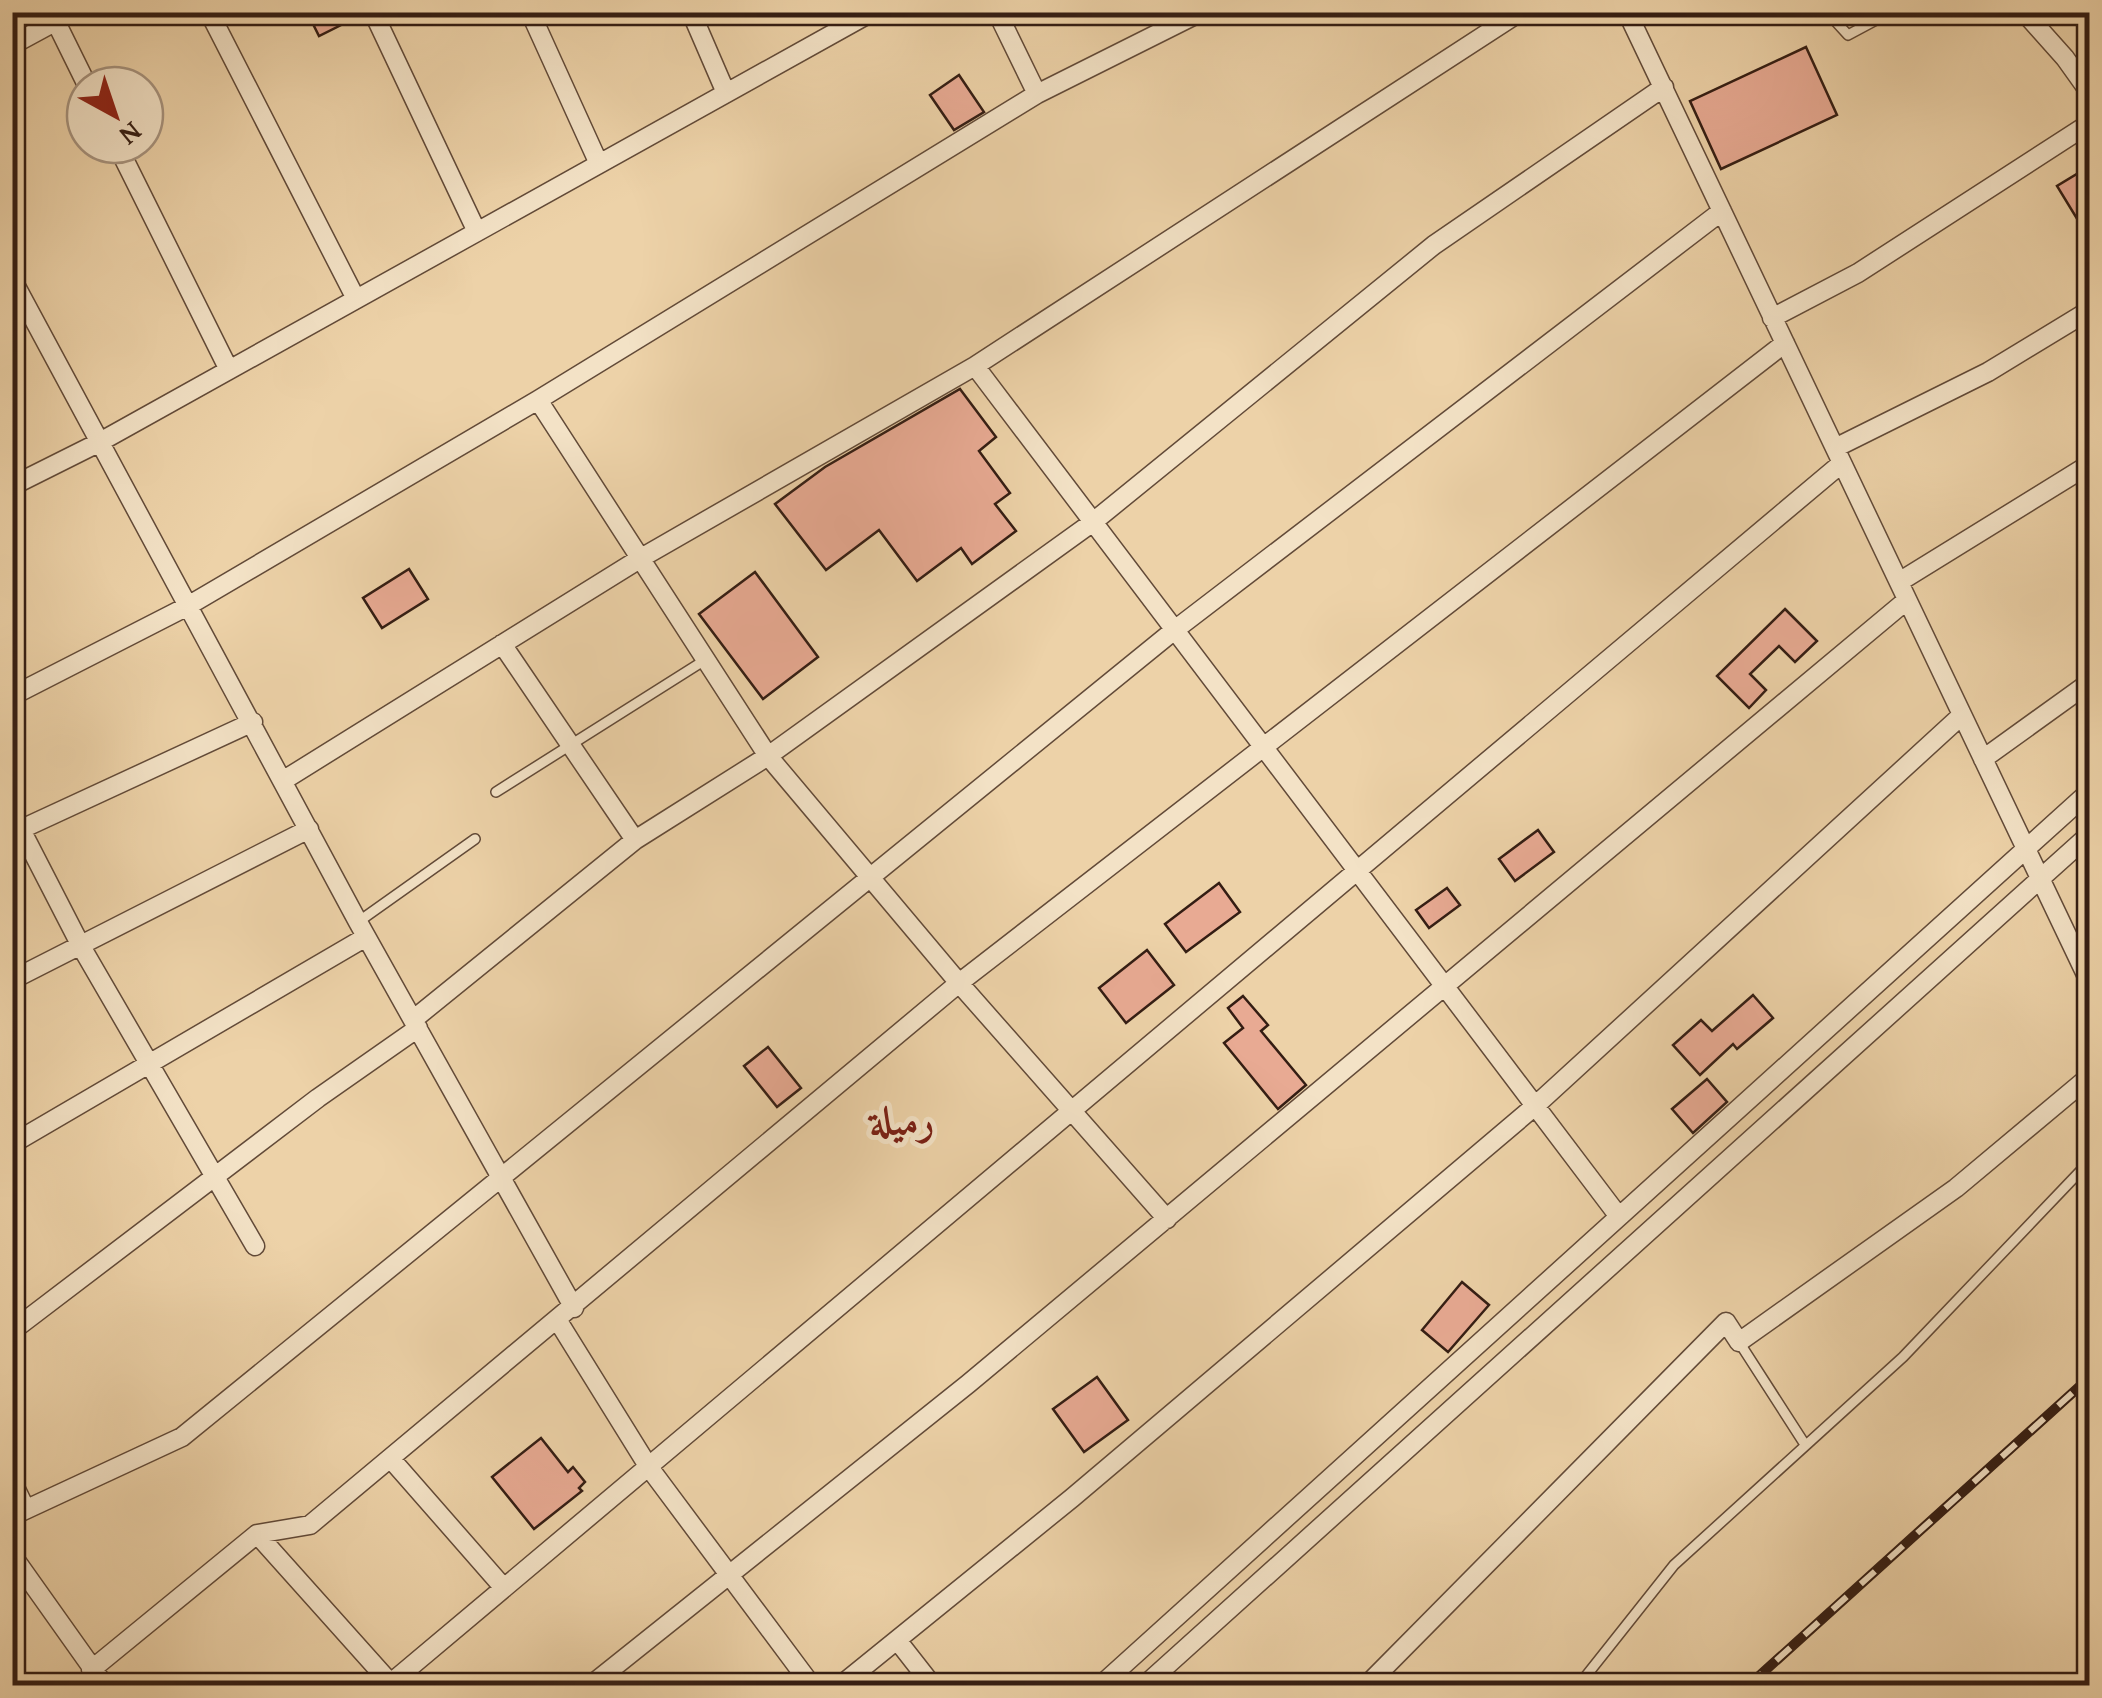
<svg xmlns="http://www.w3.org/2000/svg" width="2102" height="1698" viewBox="0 0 2102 1698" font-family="'Gentium Book Plus',Amiri,serif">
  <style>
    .building { fill: #e8aa93; stroke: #341d13; stroke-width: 2.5 }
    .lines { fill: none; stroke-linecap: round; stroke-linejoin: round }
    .lane-casing { stroke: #624a38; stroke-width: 12 }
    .street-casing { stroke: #624a38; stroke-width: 21 }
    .lane { stroke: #f3e2c6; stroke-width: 9 }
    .street { stroke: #f3e2c6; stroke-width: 18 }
    .rail-casing { stroke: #341d13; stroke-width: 10 }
    .rail { stroke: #f3e2c6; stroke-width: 6; stroke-dasharray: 19; stroke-linecap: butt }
    .labels { text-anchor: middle; stroke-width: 10; stroke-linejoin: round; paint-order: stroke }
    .district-label { font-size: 40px; font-weight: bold; fill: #7a1f14; stroke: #f3e2c6 }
  </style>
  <rect width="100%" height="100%" fill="#edd2a8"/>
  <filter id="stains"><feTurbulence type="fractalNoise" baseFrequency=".002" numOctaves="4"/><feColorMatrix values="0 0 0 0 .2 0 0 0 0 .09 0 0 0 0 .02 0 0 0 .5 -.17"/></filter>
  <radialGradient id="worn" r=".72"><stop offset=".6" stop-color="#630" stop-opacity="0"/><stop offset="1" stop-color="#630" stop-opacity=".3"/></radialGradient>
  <path class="building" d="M307,12H361V15L319,36Z
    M1806,47L1837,115L1721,169L1690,101Z
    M959,75L984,112L954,130L930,95Z
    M2090,166V240L2057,186Z
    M960,389L996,437L979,451L1010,493L995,504L1016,531L972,564L961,548L917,581L879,530L826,570L775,504L825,467Z
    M409,569L428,599L382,628L363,598Z
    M755,572L818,657L763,699L699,614Z
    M1785,609L1817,641L1795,662L1779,646L1750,674L1766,690L1749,708L1717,676Z
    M1538,830L1554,852L1515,881L1499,859Z
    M1219,883L1240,912L1186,952L1165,924Z
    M1447,888L1460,905L1429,928L1416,910Z
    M1147,950L1174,985L1126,1023L1099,988Z
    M1753,995L1773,1018L1737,1049L1733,1044L1700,1075L1673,1045L1701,1020L1712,1031Z
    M1243,996L1268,1025L1261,1031L1306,1085L1278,1109L1224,1043L1243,1028L1228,1008Z
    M768,1047L801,1088L777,1107L744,1066Z
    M1707,1079L1727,1102L1693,1133L1672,1109Z
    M1462,1282L1489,1305L1448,1352L1422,1330Z
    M1097,1377L1128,1420L1084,1452L1053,1409Z
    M541,1438L568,1472L573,1467L585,1482L579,1488L582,1491L534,1529L492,1477Z"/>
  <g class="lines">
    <g class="lane-casing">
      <path id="lane" d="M1827,12L1848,35L1891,12
        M496,792L705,660
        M358,922L475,839
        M1739,1342L1804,1443
        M1578,1686L1674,1565L1903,1357L2090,1161"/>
    </g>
    <g class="street-casing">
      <path id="street" d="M51,12L87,85
        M209,12L356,299
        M373,12L477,232
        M530,12L599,164
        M691,12L726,93
        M997,12L1037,94
        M1627,12L2090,983
        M2024,12L2065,58L2090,93
        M12,45L73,12
        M117,145L229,370
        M12,279L358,922L574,1308
        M1772,318L1858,273L2090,123
        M975,366L1617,1214
        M538,400L768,756L959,983L1167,1219
        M1835,448L1988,372L2090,310
        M12,486L98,443L872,12
        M1899,582L2090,464
        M502,644L635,840
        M12,696L186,607L538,400L1037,94L1201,12
        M1983,759L2090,682
        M284,780L641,558L975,366L1520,12
        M12,812L82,948L255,1246
        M13,833L253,722
        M12,980L309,829
        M414,1019L635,840L768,756L1093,522L1434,245L1664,87
        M12,1144L366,937
        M558,1321L648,1466L812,1686
        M12,1331L318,1098L418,1028
        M391,1459L504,1588
        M12,1481L25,1508
        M12,1516L182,1437L1172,632L1722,211
        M257,1534L393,1686
        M12,1555L105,1686
        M897,1640L933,1686
        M91,1670L257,1534L310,1525L959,983L1785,343
        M391,1683L1842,463
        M590,1686L968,1384L1907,600
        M840,1686L1072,1498L1535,1106L1962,715
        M1100,1686L2090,791
        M1144,1686L2090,834
        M1366,1686L1726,1322L1739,1342L1956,1188L2090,1076"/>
    </g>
    <use href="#lane" class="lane"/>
    <use href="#street" class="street"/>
    <g class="rail-casing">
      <path id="rail" d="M1748,1686L2090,1377"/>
    </g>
    <use href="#rail" class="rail"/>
  </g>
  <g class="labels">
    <g class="district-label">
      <text x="902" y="1134">رميلة</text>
    </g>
  </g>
  <rect width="2102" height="1698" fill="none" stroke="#edd2a8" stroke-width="50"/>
  <rect x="15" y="15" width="2072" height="1668" fill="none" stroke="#341d13" stroke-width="5"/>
  <rect x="25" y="25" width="2052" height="1648" fill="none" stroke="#341d13" stroke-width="2.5"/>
  <g transform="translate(115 115) rotate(140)"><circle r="48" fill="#f3e2c6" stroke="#a7937e" stroke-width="2.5"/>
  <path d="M0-8L18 38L0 25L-18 38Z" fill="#8f2418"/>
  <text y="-15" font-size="28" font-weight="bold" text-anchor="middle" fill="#341d13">N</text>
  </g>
  <rect width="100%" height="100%" filter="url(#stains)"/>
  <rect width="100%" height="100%" fill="url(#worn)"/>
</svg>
